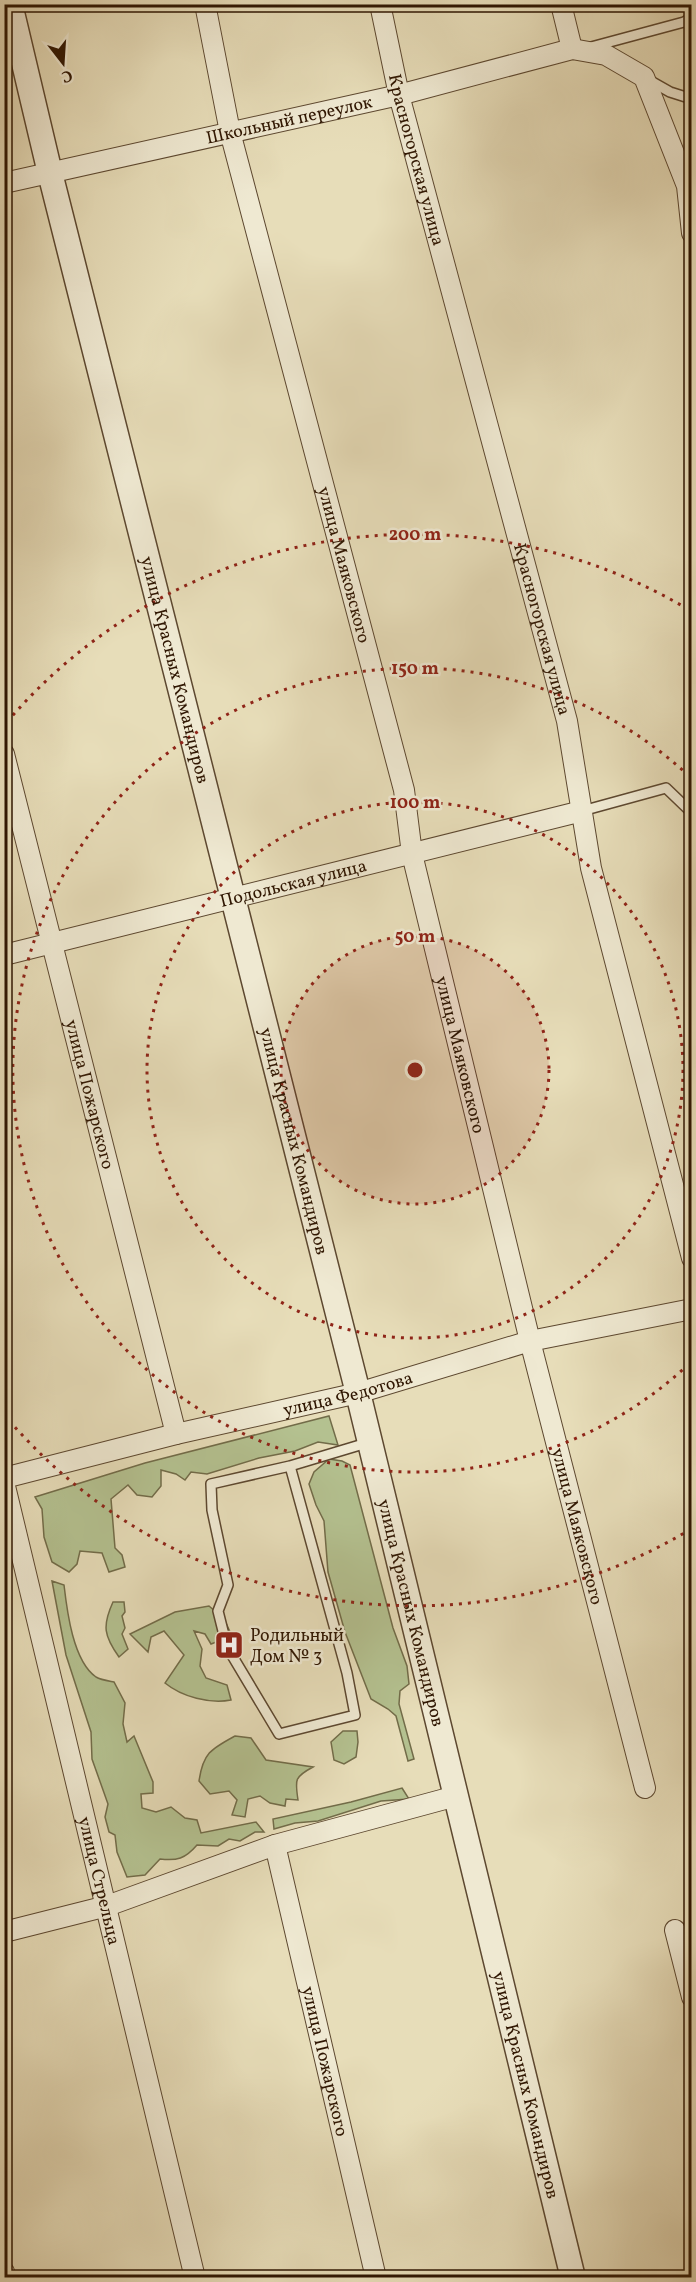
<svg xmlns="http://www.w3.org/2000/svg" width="696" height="2282" viewBox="0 0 696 2282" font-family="Vollkorn,serif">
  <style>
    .green { fill: #b4c190; stroke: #726c49; stroke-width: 1.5 }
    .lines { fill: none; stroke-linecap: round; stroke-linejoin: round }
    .service-casing { stroke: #5d4830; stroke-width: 12 }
    .minor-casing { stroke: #5d4830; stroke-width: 22 }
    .tertiary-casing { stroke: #5d4830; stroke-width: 27 }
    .service { stroke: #efe9d2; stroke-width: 9 }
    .minor { stroke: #efe9d2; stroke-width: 20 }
    .tertiary { stroke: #efe9d2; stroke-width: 24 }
    .ring { fill: none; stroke: #8f2418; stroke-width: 3; stroke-dasharray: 3 6 }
    .labels { text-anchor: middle; stroke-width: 5; stroke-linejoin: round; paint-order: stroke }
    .street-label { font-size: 18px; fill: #2f1602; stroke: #efe9d2 }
    .poi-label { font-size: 18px; fill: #2f1602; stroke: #efe9d2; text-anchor: start }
    .centre { fill: #8f2418; stroke: #efe9d2; stroke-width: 3 }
    .ring-label { font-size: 18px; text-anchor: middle; font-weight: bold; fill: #8f2418; stroke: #efe9d2; stroke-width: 5; stroke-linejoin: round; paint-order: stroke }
  </style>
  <rect width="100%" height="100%" fill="#e7ddb9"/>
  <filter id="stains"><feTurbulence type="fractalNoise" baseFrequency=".00333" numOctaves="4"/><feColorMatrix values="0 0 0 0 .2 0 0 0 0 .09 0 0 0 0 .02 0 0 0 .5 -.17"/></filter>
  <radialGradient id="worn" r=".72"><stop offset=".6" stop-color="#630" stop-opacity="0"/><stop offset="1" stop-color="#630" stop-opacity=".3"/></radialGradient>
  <path class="green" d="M329,1416L338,1445L318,1442L295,1451L259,1458L207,1474L191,1472L185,1480L176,1474L161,1470V1486L152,1497L137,1495L128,1485L111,1499L115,1548L122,1555L125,1567L109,1572L102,1553L80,1551L77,1564L69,1572L52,1562L44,1537L42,1509L35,1497L145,1463Z
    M329,1459L342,1461L350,1465L393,1628L407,1666L409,1684L400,1691L399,1704L414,1759L408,1761L396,1716L388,1709L371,1699L345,1632L328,1572L324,1521L316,1505L309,1484L314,1472Z
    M52,1581L64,1585C67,1611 73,1661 96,1677C101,1680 109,1681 114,1682L125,1703L123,1724L127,1742L134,1736L153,1782V1793L141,1794L142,1808L156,1812L171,1807L185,1818L197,1820L201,1833L256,1822L264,1832H255L240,1841L229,1839L218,1846L197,1845C185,1859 177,1861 160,1859L145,1875L127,1877L117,1852L115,1835L109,1832L105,1817L108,1804L92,1759L91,1732L66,1655Z
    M113,1602H124L125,1612L122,1616L125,1628L122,1634L128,1649L119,1657C104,1636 102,1626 113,1602Z
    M209,1606L224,1619L232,1636L211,1644L205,1634L194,1631L202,1649L200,1666L206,1678L227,1685L231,1700C210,1704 182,1697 165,1683L184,1655L164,1631L151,1637L148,1652L130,1634L175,1612Z
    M343,1731H357L358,1742L356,1757L344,1764L334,1760L331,1742Z
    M235,1736L251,1738L266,1760L313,1767C294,1777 295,1780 298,1800L286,1799L285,1806L270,1803L260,1796L248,1799L245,1817L232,1815L237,1800L229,1791L210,1794L199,1781C203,1753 211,1749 235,1736Z
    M402,1788L409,1799L381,1801L318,1821L295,1823L274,1829L273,1819L351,1802Z"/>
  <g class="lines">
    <g class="service-casing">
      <path id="service" d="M591,47L684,22L692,17
        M647,79L670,92L692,99
        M582,811L666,788L692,813
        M290,1466L211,1484L212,1510L228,1585L218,1611L227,1647L279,1734L355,1715L347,1673L290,1466L370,1442"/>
    </g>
    <g class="minor-casing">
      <g id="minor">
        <path id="s1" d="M205,4L230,132L404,790L412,854L530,1341L645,1788"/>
        <path id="s2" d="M380,4L399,95L567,721L591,868L692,1258"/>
        <path d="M561,4L572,49"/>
        <path id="s3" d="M4,183L399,95L572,49L606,55L644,77L687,186L692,233"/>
        <path id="s4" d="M4,754L176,1434"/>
        <path id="s5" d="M4,955L582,811"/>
        <path id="s6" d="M4,1478L176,1434L358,1393L530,1341L692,1309"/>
        <path id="s7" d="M4,1482L195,2278"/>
        <path id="s8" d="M275,1845L376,2278"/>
        <path d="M675,1930L692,1997"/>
        <path d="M4,1932L107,1906L275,1845L456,1796"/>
        <path d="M4,2272L6,2278"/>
      </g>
    </g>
    <g class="tertiary-casing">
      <g id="tertiary">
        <path id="s9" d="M10,4L50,173L358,1393L573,2278"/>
      </g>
    </g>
    <use href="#service" class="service"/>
    <use href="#minor" class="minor"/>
    <use href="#tertiary" class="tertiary"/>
  </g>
  <circle cx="415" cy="1070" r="134" fill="#8f2418" fill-opacity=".12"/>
  <g class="ring">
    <circle cx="415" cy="1070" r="134"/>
    <circle cx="415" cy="1070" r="268"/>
    <path d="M689 1364A402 402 0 1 1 689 776"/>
    <path d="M691 1529A536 536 0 0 1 7 1418M7 722A536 536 0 0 1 691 611"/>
  </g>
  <defs>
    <g id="hospital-square" transform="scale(1.5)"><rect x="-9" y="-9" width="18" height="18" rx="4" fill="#8f2418" stroke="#efe9d2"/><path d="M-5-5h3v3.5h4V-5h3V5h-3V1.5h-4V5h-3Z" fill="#fff"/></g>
  </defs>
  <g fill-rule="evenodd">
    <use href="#hospital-square" x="229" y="1645"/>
  </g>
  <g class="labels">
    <g class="street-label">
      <text dy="6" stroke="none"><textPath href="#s3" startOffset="292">Школьный переулок</textPath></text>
      <text dy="6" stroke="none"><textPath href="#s2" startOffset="160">Красногорская улица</textPath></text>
      <text dy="6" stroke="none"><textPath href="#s1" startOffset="578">улица Маяковского</textPath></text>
      <text dy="6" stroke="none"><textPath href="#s2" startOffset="646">Красногорская улица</textPath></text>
      <text dy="6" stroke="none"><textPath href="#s9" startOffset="686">улица Красных Командиров</textPath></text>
      <text dy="6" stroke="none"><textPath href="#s5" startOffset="298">Подольская улица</textPath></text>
      <text dy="6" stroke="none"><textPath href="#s1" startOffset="1082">улица Маяковского</textPath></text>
      <text dy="6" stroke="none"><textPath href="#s4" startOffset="351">улица Пожарского</textPath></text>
      <text dy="6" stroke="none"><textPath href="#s9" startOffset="1172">улица Красных Командиров</textPath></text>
      <text dy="6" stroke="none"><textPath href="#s6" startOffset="354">улица Федотова</textPath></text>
      <text dy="6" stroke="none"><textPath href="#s1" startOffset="1568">улица Маяковского</textPath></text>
      <text dy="6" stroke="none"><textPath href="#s9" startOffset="1658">улица Красных Командиров</textPath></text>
      <text dy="6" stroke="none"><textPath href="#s7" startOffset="410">улица Стрельца</textPath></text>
      <text dy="6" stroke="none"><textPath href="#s8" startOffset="222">улица Пожарского</textPath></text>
      <text dy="6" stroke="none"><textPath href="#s9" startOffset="2144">улица Красных Командиров</textPath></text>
    </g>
    <g class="poi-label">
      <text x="250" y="1641">Родильный<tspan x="250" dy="21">Дом № 3</tspan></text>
    </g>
  </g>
  <circle cx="415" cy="1070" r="9" class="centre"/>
  <g class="ring-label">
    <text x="415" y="540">200 m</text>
    <text x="415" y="674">150 m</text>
    <text x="415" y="808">100 m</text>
    <text x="415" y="942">50 m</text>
  </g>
  <rect width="696" height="2282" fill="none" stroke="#e7ddb9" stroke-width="24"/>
  <rect x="6" y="6" width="684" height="2270" fill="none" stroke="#2f1602" stroke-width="3"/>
  <rect x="12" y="12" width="672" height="2258" fill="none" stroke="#2f1602" stroke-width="1.5"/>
  <g transform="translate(63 63) rotate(163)" stroke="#efe9d2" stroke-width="4.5" paint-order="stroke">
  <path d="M0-4.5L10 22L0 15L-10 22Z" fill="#2f1602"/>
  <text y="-9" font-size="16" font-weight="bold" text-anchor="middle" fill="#2f1602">С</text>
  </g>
  <rect width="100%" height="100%" filter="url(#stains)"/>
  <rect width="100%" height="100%" fill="url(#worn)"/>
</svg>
